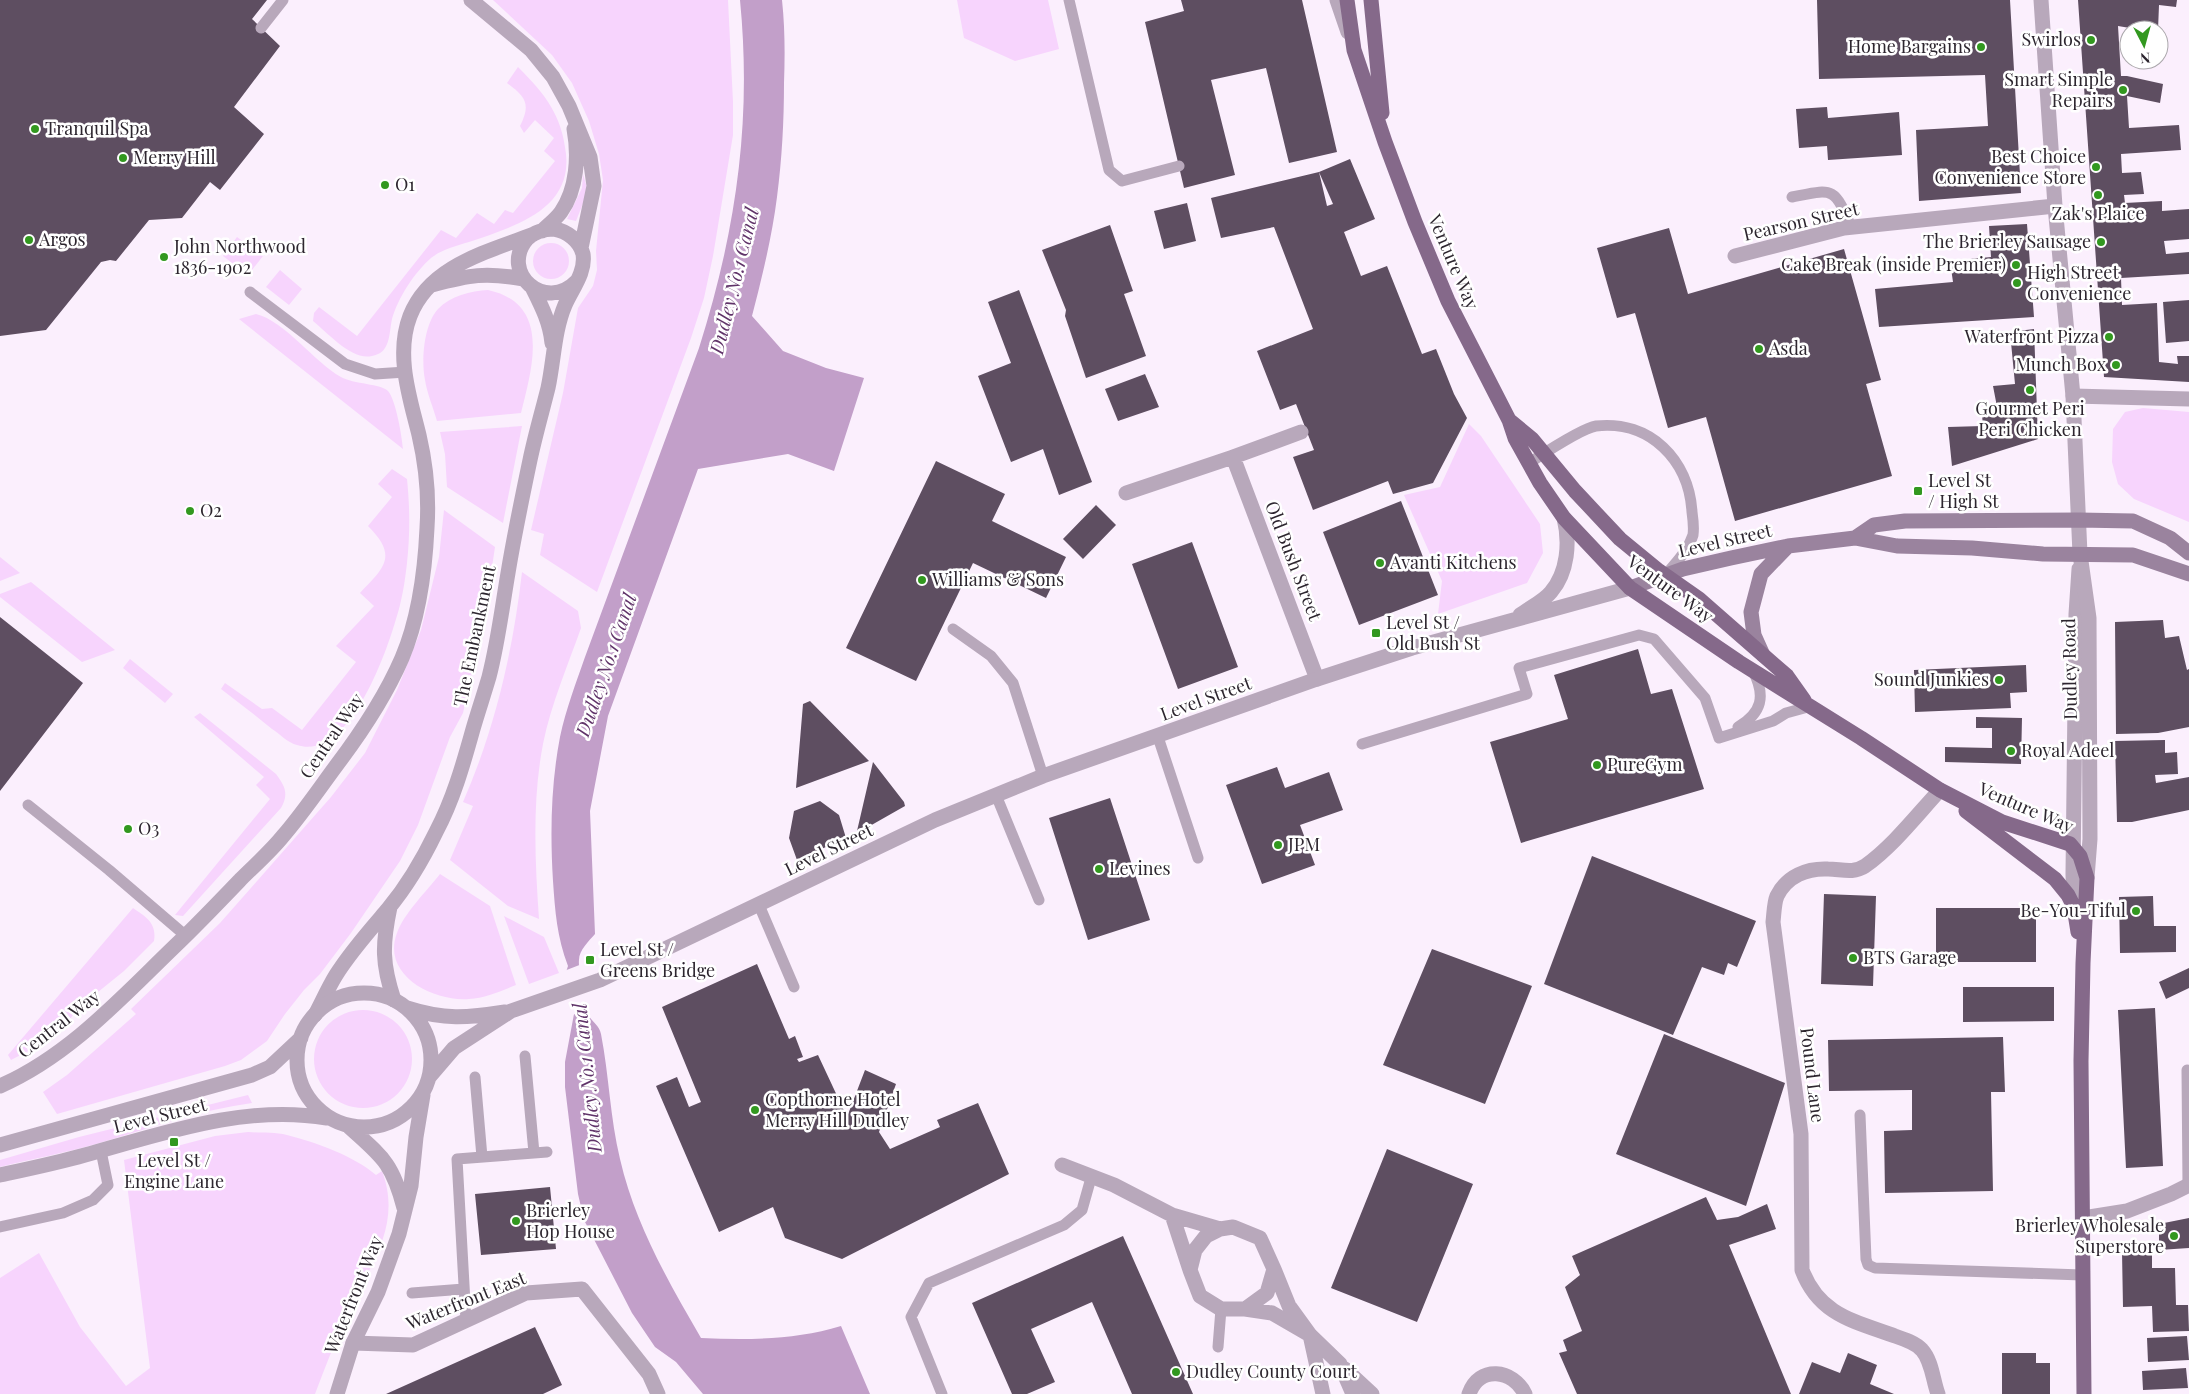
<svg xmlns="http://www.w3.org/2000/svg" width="2189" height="1394" viewBox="0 0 2189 1394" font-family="'Playfair Display',serif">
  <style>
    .green { fill: #f7d4fd }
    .water { fill: #c29fc9 }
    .pier { fill: #fbeffd }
    .building { fill: #5e4e61 }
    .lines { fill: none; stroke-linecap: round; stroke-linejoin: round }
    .service { stroke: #b8a8bb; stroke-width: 11 }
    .minor { stroke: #b8a8bb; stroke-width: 15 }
    .tertiary { stroke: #b8a8bb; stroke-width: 15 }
    .secondary { stroke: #9a839e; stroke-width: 15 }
    .primary { stroke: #85698a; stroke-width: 15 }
    .poi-dot { fill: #32981f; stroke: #fff; stroke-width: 2 }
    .labels { text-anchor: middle; stroke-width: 5; stroke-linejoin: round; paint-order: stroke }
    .poi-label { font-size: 18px; fill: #2d262f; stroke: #fff; text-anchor: start }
    .street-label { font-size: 18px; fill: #2d262f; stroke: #fff }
    .water-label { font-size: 19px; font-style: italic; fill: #603369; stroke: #fff }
  </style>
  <rect width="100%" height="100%" fill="#fbeffd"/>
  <path class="green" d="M493,0H728L733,102V135L713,256L704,298L691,338L597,592L540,555L544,534L531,530L563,393L578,308L593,286L597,270L596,251L603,180L599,154L589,121L572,83L552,55Z
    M957,0H1048L1059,49L1015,61L964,38Z
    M518,67C545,94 562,115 566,154C572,211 512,227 469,242C456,246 441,250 431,258C414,273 398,298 392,319C390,328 390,341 385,348C382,353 377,355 372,356C352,361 328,333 313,321L314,313L319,307L357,336L441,230L456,238L477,213L494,224L505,210L513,213L555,161L544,151L554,138L535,120L524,133L520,126C531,104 526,97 507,83Z
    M583,174L588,191L576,221L567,219L582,188Z
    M237,237L263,256L248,275L223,256Z
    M533 261a18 18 0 1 1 36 0a18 18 0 1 1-36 0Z
    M280,270L302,289L289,305L266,287Z
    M488,290C552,304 532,368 521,413L437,421C433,407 427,393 425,380C421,360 424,324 438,309C450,296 471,291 488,290Z
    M256,314C285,321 314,362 341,377C353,384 382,384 388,391C396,400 402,437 403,449L239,319Z
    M2143,408L2189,412V522L2134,499L2118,484L2112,462L2113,429L2125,412Z
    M1469,424L1481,436L1540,524L1543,553L1527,583L1438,614L1442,581L1404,495L1440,487Z
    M522,426L503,523L447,487L445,454L440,432Z
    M392,469L407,479C410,508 410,534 407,563C405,581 402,601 396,619C386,654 348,762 297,745C288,743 280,734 272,729C255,715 238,702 221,689L225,683L262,709L272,708L302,730L356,662L336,646L374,606L360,593C385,567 398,556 368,526L392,497L378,484Z
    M444,510L495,547L485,614L463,713L450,737L418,825L400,861L351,933L320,974L304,990L285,1014L267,1041L241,1060L225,1066L57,1114L43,1092L67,1075L136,1014L131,1009L220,923L331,797L365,753L397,690L421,630L439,557Z
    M0,557L20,573L0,581Z
    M522,572L578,611L581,628C568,665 551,704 543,744C532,801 535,861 539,919L508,906L450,860L473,806L463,802C495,729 513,651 522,572Z
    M31,582L115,650L82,662L0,597V594Z
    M130,659L173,694L165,703L123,668Z
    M200,713L276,774C285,786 289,794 281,808L183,916L175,915L270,799L256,785L264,777L194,717Z
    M440,874L490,906L516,985C501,991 485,998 469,999C433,1002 381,975 397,933C404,913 427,891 440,874Z
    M133,908C146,917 157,923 154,941L124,971L77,1009L68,1022L36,1047L11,1060L8,1055Z
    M504,916L544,937L559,973L529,984Z
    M314 1059a49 49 0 1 1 98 0a49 49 0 1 1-98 0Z
    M248,1095L252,1103C199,1110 148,1129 96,1144C65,1153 32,1159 0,1167V1160L79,1137Z
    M248,1132C260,1133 274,1132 287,1135C315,1142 354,1156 376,1175L382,1171C402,1224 372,1262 350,1308C337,1336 326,1365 315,1394H0V1278L39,1253L80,1327L126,1386L150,1368L124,1160L215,1136Z"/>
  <path class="water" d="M740,0H782C785,28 785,56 784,83C784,121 782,159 777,197C772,237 762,277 752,316L783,351L826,368L864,378L834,471L788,454L698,469L608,716L590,811L595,934C589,941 579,950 579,960C578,968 584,1005 587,1012C590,1021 599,1024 601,1034C609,1075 610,1118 620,1159C635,1224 668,1281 701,1338C748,1340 795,1340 841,1326L870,1394H703L676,1362L655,1347L632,1313L584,1220L578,1194L565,1087V1062L574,1014L565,975L568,966C557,937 555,911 553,881C550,832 551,784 560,737C566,709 576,683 585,657L699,348C736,231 752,122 740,0Z"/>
  <path class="pier" d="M582,964L589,1010L572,1015L562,974L564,971Z"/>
  <path class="building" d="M0,0H267L252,19L280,46L234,107L264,134L220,190L210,182L182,218L149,220L116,261L110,260L101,262L46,330L0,336Z
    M1181,0H1302L1337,152L1289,163L1266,68L1211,80L1235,175L1184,188L1145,22L1184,11Z
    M1817,0H2010L2021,193L1919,201L1916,130L1988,126L1985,75L1819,79Z
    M2078,0H2177L2176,7L2159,5L2158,30H2142L2118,26L2121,76H2127L2163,84L2160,103L2127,96L2129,128L2179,125L2181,150L2121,154L2122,173L2141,172L2144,194L2124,195L2125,203L2162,201V211L2189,209V239L2164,241L2166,254L2189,252V274L2121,278L2122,305L2157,303L2159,362L2178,364L2177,356H2189V382L2104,377Z
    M1827,107L1828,118L1899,112L1902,155L1828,160L1827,146L1799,148L1796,109Z
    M1350,159L1375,219L1344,232L1361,276L1387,266L1422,354L1436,349L1454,394L1467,418L1433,483L1393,494L1388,481L1313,510L1293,457L1314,450L1296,404L1280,410L1257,351L1313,329L1274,227L1221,238L1211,198L1319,172L1327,206L1333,204L1319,172Z
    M1187,203L1196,241L1164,249L1154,211Z
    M2027,224L2034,317L1879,327L1875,289L1953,282L1950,261L1991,257L1989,226Z
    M1110,225L1133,291L1124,294L1146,356L1086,378L1065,316L1066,310L1042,250Z
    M1669,228L1688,294L1844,249L1881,380L1866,384L1892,476L1735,521L1706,417L1668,428L1635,313L1617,318L1597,248Z
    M1019,290L1092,482L1059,495L1043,449L1011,462L978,376L1011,363L988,302Z
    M2189,300V341L2166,343L2163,302Z
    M2034,329L2038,439L1952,466L1948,427L1983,426L1982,415L1998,412L1993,386L2015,384L2010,332Z
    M1145,374L1159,407L1118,421L1105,389Z
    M936,461L1005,494L992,521L1066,557L1046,598L973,563L916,681L846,648Z
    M1401,501L1438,595L1359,625L1323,532Z
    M1096,505L1116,525L1083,559L1063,539Z
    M1192,542L1238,667L1178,689L1132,564Z
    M0,617L83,683L0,791Z
    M2163,620L2165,638L2179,636L2187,670L2189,669V727L2158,733L2116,734L2115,622Z
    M1638,649L1651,694L1672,689L1704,789L1521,843L1490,742L1568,719L1554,675Z
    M2026,665L2027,692L2010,693L2011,708L1915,712L1914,670Z
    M810,701L869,761L796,788L803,704Z
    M1976,717L2022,718L2021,764L1945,762V747L1992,748V728H1976Z
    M2165,740V753L2177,752L2178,774L2155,775L2156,783L2189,777V810L2132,822H2117L2115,741Z
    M873,762L904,802L905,806L861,831H857Z
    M1277,767L1285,788L1329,772L1343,810L1300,825L1315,865L1262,884L1226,785Z
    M1110,798L1150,920L1088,940L1049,818Z
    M820,801L839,815L846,838L797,860L789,838L794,811Z
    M1592,856L1756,921L1737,967L1728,963L1724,975L1702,967L1673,1035L1544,984Z
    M1824,894L1876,896L1873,986L1821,984Z
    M2153,896L2154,926H2176V952L2120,953L2119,897Z
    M1936,908H2036V962H1936Z
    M1432,949L1532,986L1485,1104L1383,1065Z
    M757,964L789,1039L795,1036L803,1057L797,1059L799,1062L818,1055L847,1117L865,1070L896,1084L879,1132L890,1149L940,1127L937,1120L978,1103L1009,1174L842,1259L785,1238L773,1207L719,1232L656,1086L677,1077L689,1107L701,1102L662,1007Z
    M2189,968V988L2166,999L2159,982Z
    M1963,987H2054V1021L1963,1022Z
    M2155,1008L2163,1166L2126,1168L2118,1010Z
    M1664,1034L1785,1083L1746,1206L1616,1154Z
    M2003,1037L2005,1092H1991L1993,1191L1885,1193L1884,1131L1912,1130V1090L1829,1091L1828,1040Z
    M1387,1149L1473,1184L1417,1322L1331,1288Z
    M550,1187L556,1249L481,1255L475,1194Z
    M1706,1197L1717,1220L1738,1217L1767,1204L1776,1229L1729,1245L1791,1394H1577L1559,1353L1567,1351L1563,1340L1582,1331L1565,1287L1580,1275L1572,1256Z
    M2189,1218V1248L2159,1250V1224Z
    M1123,1236L1193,1394H1132L1092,1302L1031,1329L1055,1382L1027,1394H1012L972,1303Z
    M2152,1251V1268H2175L2176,1305H2188L2189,1331L2153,1332L2152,1306L2123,1307L2122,1252Z
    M535,1327L562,1385L543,1394H386Z
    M2187,1336L2189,1360L2148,1362L2147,1338Z
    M1848,1353L1877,1365L1870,1384L1894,1394H1799L1812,1362L1840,1373Z
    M2002,1353H2036V1363H2050V1394H2002Z
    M2186,1368L2188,1388L2143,1390L2142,1371Z"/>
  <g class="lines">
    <path class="service" d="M1069,0L1109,170L1122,181L1179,166
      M261,28L283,0
      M1792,197C1833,189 1834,186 1851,227
      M250,292L345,364L375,374L406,372
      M1529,463C1543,454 1582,428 1596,426C1650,420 1689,460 1692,512C1693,519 1694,528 1693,535C1688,551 1675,563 1665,576
      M953,629L991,656L1013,683L1043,776
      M1738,727C1762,713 1766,696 1753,671
      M1158,737L1198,858
      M1719,738L1773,721L1786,713L1808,707
      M1362,744L1527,694L1519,668L1639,635L1654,639L1705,698L1719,738
      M996,795L1039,900
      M28,805L109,870L186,936
      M759,905L794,987
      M525,1056L534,1153
      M2187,1070L2188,1185
      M475,1077L482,1157
      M1860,1115L1866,1259L1868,1265L1875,1268L2082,1275
      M0,1227L63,1213L93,1200L108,1185L101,1151
      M412,1293L464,1289
      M466,1321L457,1159L547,1152
      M1218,1347L1221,1309
      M942,1394L911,1317L929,1283L1064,1225L1082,1210L1091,1178"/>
    <path class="minor" d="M471,0L531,50L553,77L569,106L590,157L594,186L581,248
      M1337,0L1348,32
      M542,231C548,225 556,219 561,212C577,189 579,156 574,129
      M1735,256L1844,228L2055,206
      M432,285C470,275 485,272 524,279
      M532,287C541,305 550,322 552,343
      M2073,396L2189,399
      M1233,457L1317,679
      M1126,493L1233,457L1301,432
      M390,907C382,945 382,964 394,1000
      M2074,907L2073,874L2076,614L2079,569
      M315,1015C322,1002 328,988 336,975C351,951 370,930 388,909C407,886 423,859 436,832C453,800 463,765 473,729C478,712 484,694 489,677C498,642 502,608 508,573C514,536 522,498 530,460C535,436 542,412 548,388C554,360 554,331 565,305C572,289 586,272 583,254C580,241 567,231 554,229C545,229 534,232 527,239C499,272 545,314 577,281
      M0,1086C69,1056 122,997 175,946C198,924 219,902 241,879C255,865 271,851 283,836C302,814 319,789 336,766C361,733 386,695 402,658C419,618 425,571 427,528C429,498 426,465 419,435C410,398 395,355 410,316C430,265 488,252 534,234
      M1062,1165L1114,1185L1172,1215
      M2083,1218L2127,1211L2171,1194L2189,1185
      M1274,1269L1289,1306L1310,1335L1340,1364L1353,1394
      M1190,1270L1172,1215L1220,1229
      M1245,1309L1267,1293L1274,1269L1260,1238L1233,1227L1220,1229L1206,1236L1195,1250L1190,1270L1200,1296L1221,1309H1245L1272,1313L1310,1335
      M1310,1335L1323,1394
      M353,1343L413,1345L526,1293L582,1289L649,1374L658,1394
      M1345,1369L1372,1394
      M1469,1394C1479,1365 1513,1369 1525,1394
      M1938,1394C1933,1381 1932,1361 1922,1350C1916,1343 1904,1339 1895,1336C1854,1321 1819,1315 1802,1270L1801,1134L1773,922C1774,914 1774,903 1777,896C1787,876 1807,868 1828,869C1841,869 1853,874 1865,866C1893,846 1916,816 1940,790"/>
    <path class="tertiary" d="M2041,0L2055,206L2073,396L2080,554L2089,618L2090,839L2087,878
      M1520,615C1529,608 1544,601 1551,592C1568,572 1570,542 1564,518
      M297 1060a67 67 0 1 1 134 0a67 67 0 1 1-134 0Z
      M407,1008C444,1020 467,1018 505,1012
      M430,1076L454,1048L511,1011L600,980L935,820L1043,776L1317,679L1412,648L1630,588
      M347,1125C381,1156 392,1161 404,1208
      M0,1145L252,1075L270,1067L301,1038
      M0,1175C28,1169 57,1163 85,1155C164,1133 245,1104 327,1118
      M337,1394L353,1343L378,1292L399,1234L411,1186L416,1137L423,1095"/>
    <path class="secondary" d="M1855,538L1874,525L1905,521L2079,520L2133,521L2170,538L2189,553
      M1630,588L1683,569L1731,558L1788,546L1855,538L1897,546L1972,548L2043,554L2133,555L2189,574
      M1763,655L1754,635L1751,612L1761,574L1788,546"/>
    <path class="primary" d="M1347,0L1354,50L1385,142L1415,222L1448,301L1509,420L1515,438L1540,483L1564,518L1630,588L1739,662L1861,738L1940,790L2002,822L2070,844L2080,856L2087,878L2083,963L2081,1061L2084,1394
      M1371,0L1382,113
      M1509,420L1532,439L1575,491L1620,539L1659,571L1699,599L1787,676L1804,700
      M1966,811L2055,879L2068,895L2074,907L2078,932"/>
  </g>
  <g class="poi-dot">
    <circle cx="2091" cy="40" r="5"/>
    <circle cx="1981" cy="47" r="5"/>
    <circle cx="2123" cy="90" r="5"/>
    <circle cx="35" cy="129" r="5"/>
    <circle cx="123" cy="158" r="5"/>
    <circle cx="2096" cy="167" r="5"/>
    <circle cx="385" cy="185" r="5"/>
    <circle cx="2098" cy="195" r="5"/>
    <circle cx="29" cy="240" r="5"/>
    <circle cx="2101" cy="242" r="5"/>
    <circle cx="164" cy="257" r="5"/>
    <circle cx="2016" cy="265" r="5"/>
    <circle cx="2017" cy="283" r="5"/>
    <circle cx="2109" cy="337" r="5"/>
    <circle cx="1759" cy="349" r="5"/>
    <circle cx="2116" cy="365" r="5"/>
    <circle cx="2030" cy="390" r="5"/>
    <rect x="1913" y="486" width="10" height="10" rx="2.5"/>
    <circle cx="190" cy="511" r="5"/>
    <circle cx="1380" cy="563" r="5"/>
    <circle cx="922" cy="580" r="5"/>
    <rect x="1371" y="628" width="10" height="10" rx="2.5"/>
    <circle cx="1999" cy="680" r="5"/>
    <circle cx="2011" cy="751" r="5"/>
    <circle cx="1597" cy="765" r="5"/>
    <circle cx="128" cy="829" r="5"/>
    <circle cx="1278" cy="845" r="5"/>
    <circle cx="1099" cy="869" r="5"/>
    <circle cx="2136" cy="911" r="5"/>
    <circle cx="1853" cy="958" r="5"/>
    <rect x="585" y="955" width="10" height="10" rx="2.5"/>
    <circle cx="755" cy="1110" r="5"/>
    <rect x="169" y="1137" width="10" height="10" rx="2.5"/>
    <circle cx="516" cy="1221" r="5"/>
    <circle cx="2174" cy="1236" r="5"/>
    <circle cx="1176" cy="1372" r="5"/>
  </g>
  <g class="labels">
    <g class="poi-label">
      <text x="2081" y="46" text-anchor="end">Swirlos</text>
      <text x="1971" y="53" text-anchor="end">Home Bargains</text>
      <text x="2113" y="86" text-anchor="end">Smart Simple<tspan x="2113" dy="21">Repairs</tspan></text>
      <text x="45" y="135">Tranquil Spa</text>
      <text x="2086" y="163" text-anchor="end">Best Choice<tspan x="2086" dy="21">Convenience Store</tspan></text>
      <text x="133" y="164">Merry Hill</text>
      <text x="395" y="191">O1</text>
      <text x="2098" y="220" text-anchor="middle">Zak's Plaice</text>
      <text x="39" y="246">Argos</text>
      <text x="2091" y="248" text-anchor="end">The Brierley Sausage</text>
      <text x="174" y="253">John Northwood<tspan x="174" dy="21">1836-1902</tspan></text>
      <text x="2006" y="271" text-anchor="end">Cake Break (inside Premier)</text>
      <text x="2027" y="279">High Street<tspan x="2027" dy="21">Convenience</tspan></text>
      <text x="2099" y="343" text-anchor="end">Waterfront Pizza</text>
      <text x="1769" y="355">Asda</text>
      <text x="2106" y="371" text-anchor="end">Munch Box</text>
      <text x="2030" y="415" text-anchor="middle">Gourmet Peri<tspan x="2030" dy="21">Peri Chicken</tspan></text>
      <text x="1928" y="487">Level St<tspan x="1928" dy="21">/ High St</tspan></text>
      <text x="200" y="517">O2</text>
      <text x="1390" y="569">Avanti Kitchens</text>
      <text x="932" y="586">Williams &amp; Sons</text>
      <text x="1386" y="629">Level St /<tspan x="1386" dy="21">Old Bush St</tspan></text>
      <text x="1989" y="686" text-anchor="end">Sound Junkies</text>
      <text x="2021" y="757">Royal Adeel</text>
      <text x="1607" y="771">PureGym</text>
      <text x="138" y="835">O3</text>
      <text x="1288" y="851">JPM</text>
      <text x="1109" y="875">Levines</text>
      <text x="2126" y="917" text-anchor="end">Be-You-Tiful</text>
      <text x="600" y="956">Level St /<tspan x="600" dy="21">Greens Bridge</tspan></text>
      <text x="1863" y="964">BTS Garage</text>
      <text x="765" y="1106">Copthorne Hotel<tspan x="765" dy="21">Merry Hill Dudley</tspan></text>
      <text x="174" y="1167" text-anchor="middle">Level St /<tspan x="174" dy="21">Engine Lane</tspan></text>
      <text x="526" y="1217">Brierley<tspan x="526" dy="21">Hop House</tspan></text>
      <text x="2164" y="1232" text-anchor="end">Brierley Wholesale<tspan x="2164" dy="21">Superstore</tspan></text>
      <text x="1186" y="1378">Dudley County Court</text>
    </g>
    <g class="street-label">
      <text transform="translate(1801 222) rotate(-13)" y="6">Pearson Street</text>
      <text transform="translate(1453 262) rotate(67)" y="6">Venture Way</text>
      <text transform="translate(1725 541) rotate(-13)" y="6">Level Street</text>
      <text transform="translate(1293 561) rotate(69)" y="6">Old Bush Street</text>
      <text transform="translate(1670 589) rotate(36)" y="6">Venture Way</text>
      <text transform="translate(475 636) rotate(-78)" y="6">The Embankment</text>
      <text transform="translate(2070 669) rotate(-91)" y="6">Dudley Road</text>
      <text transform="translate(1206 699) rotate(-20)" y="6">Level Street</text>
      <text transform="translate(332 736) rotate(-56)" y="6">Central Way</text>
      <text transform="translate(2026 808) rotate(23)" y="6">Venture Way</text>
      <text transform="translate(829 850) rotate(-26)" y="6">Level Street</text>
      <text transform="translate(59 1024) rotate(-38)" y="6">Central Way</text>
      <text transform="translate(1812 1075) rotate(83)" y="6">Pound Lane</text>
      <text transform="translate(160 1116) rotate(-14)" y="6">Level Street</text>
      <text transform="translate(354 1295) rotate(-68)" y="6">Waterfront Way</text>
      <text transform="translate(466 1301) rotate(-22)" y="6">Waterfront East</text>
    </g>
    <g class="water-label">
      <text transform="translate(734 281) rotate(-76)" y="7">Dudley No.1 Canal</text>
      <text transform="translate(606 665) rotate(-71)" y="7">Dudley No.1 Canal</text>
      <text transform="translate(587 1078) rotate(-96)" y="7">Dudley No.1 Canal</text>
    </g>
  </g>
  <g transform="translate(2144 45) rotate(174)"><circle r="24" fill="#ffffff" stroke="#aba8ac"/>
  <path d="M0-4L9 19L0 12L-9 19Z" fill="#32981f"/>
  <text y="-8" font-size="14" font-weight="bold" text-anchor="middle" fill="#2d262f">N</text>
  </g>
</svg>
